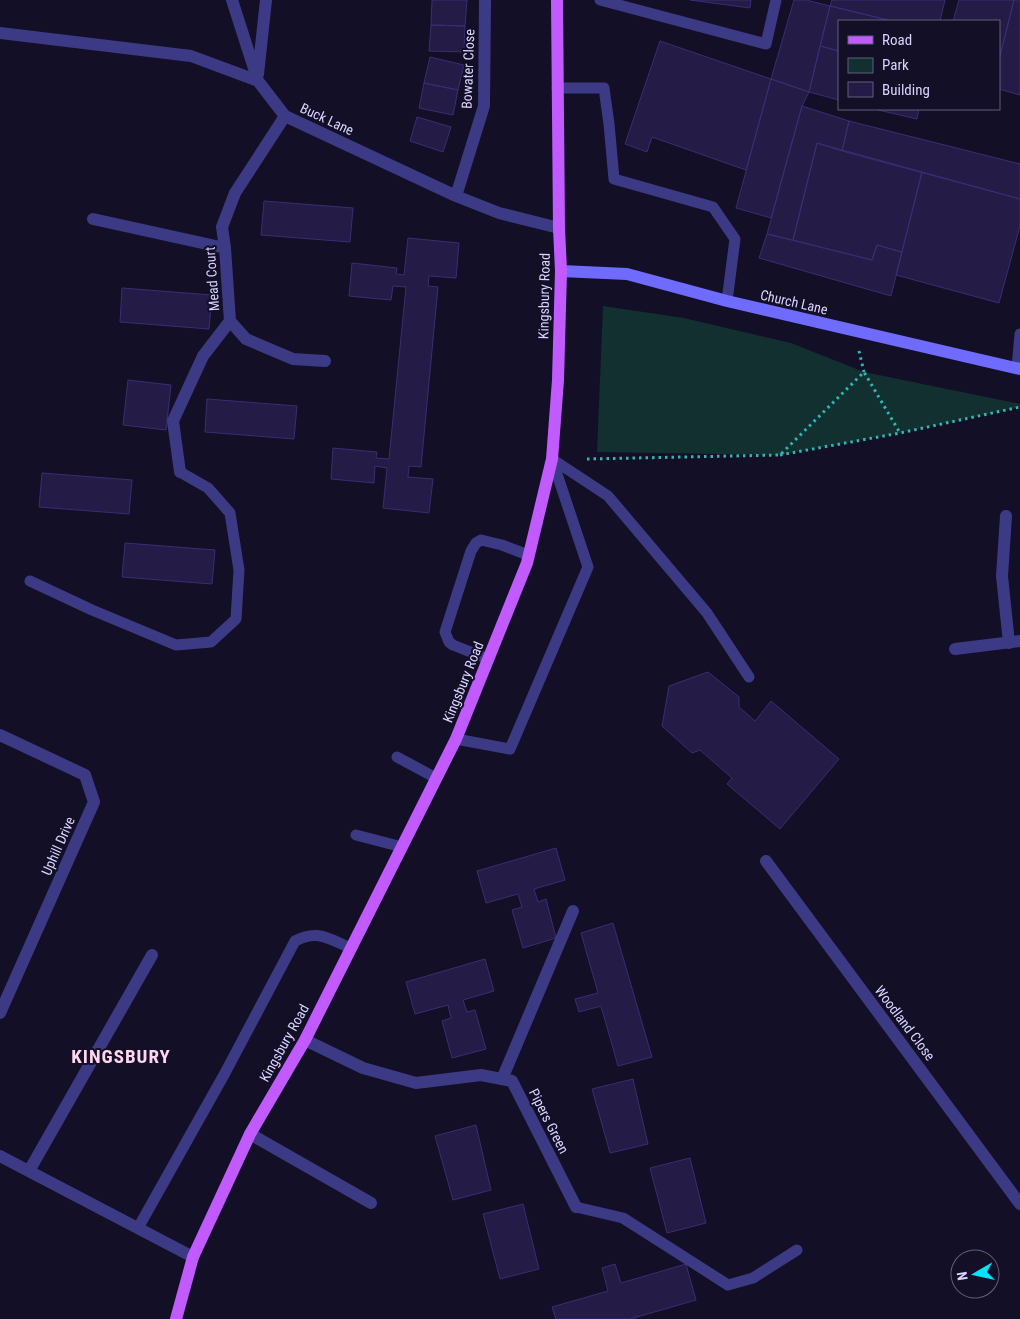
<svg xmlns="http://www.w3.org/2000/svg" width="1020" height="1319" viewBox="0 0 1020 1319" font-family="'Roboto Condensed',sans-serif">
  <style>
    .green { fill: #12302f }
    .building { fill: #241b47; stroke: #3b2d73 }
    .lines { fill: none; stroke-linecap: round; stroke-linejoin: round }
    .path { stroke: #2fb8b0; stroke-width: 3; stroke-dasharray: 2.5 4; stroke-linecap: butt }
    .lane { stroke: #3d3a85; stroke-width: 11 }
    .street { stroke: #3d3a85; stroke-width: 12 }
    .secondary { stroke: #6f6bff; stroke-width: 12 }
    .primary { stroke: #c25bff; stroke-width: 12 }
    .labels { text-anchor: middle; stroke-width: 4; stroke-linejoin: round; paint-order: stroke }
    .street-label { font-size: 14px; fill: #d9d4ff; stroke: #130f26 }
    .district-label { font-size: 19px; font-weight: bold; letter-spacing: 1px; fill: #ffd6f0; stroke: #130f26 }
  </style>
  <rect width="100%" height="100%" fill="#130f26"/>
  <path class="green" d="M603,306L684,318L791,343L864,372L1020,404V407L900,433L780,455L597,452Z"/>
  <path class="building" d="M432,0H467L465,26L431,25Z
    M690,0H751L750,8Z
    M794,0H806L830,6L809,92L771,79Z
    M832,0H945L940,21H892L830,6Z
    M959,0H1014L999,60V21H953Z
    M1014,0H1020V95L999,89V60Z
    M830,6L892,21H839V51L820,46Z
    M431,25L465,26L464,52L429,51Z
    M660,41L771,79L746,170L652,137L647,152L625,144Z
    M820,46L839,51V100L809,92Z
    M430,57L464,65L458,90L424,83Z
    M771,79L809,92L802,106L771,218L736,208Z
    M424,83L458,90L453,115L419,108Z
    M802,106L849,121L842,151L817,143L793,240L767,234Z
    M874,109H919L917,119Z
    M417,117L451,127L443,152L410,141Z
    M849,121L1020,164V199L842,151Z
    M817,143L922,172L902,252L877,245L872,260L793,240Z
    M922,172L1020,199V226L999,303L896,275Z
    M264,201L353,208L350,242L261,235Z
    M767,234L872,260L877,245L902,252L891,296L759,258Z
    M408,238L459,243L456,278L429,276L428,286L438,287L421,467L409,466L408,477L433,479L429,513L383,508L387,468L375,466L374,483L331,479L333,448L377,452L376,458L389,459L406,287L393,286L391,300L349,296L352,263L397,268L396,274L404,275Z
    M122,288L212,295L209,329L120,322Z
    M128,380L171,385L166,430L123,425Z
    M207,399L297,406L294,439L205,432Z
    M42,473L132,480L129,514L39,507Z
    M125,543L215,550L212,584L122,577Z
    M708,672L739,697V707L755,721L771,701L839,759L780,829L727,784L732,778L700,750L692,753L662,726L669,686Z
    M556,848L565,880L534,889L538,902L546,899L556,938L523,948L512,910L522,907L518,894L486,903L477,871Z
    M613,923L652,1057L618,1066L601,1006L579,1012L575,999L598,993L581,933Z
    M485,959L494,991L463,1000L467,1012L475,1010L486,1049L452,1058L442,1021L451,1018L448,1005L415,1014L406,982Z
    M633,1079L648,1144L610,1153L592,1089Z
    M476,1125L491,1190L453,1200L435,1136Z
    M690,1158L706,1223L667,1233L650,1168Z
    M523,1204L539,1269L500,1279L483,1214Z
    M615,1264L621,1283L686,1264L696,1300L630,1319H556L552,1307L608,1291L602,1268Z"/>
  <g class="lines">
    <path class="path" d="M859,351L864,372
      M780,455L900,433
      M587,459L780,455L864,372L900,433L1020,407"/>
    <path class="lane" d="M600,0L766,44L776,0
      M557,88H604L609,124L614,179L713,207L735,239L727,301
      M1017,368L1020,334
      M552,459L608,496L707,613L749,677
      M30,581L92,610L176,645L211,642L236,619L239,570L230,513L208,488L180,472
      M488,659L453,645L449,642L445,632L471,551L476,543L481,540L502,545L528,555
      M456,739L510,749L588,567L552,459
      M397,757L436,778
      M356,835L402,847
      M576,1207L623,1218L728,1285L753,1278L797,1250
      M138,1228L225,1073L295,941C318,929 329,939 351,948"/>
    <path class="street" d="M232,0L258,81
      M0,33L191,56L258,81L285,116L456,196L499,213L559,228
      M258,74L266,0
      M456,196L484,106L485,0
      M93,219L225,248
      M230,321L246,339L293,359L325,361
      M180,472L173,421L203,356L230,321L225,248L222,227L235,193L285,116
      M1006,516L1002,576L1009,643
      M955,649L1020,641
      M0,735L85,775L94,802L0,1013
      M766,861L1020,1204
      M305,1040L363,1068L416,1083L481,1075L512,1081L576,1207
      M502,1079L573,911
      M250,1134L371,1203
      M0,1156L193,1257
      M29,1171L152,955"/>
    <path class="secondary" d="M561,271L627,274L727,301L1020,369"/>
    <path class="primary" d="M176,1319L193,1257L250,1134L305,1040L456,739L527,563L552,459L558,380L561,271L559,228L557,0"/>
  </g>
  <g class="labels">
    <g class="street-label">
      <text transform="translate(468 69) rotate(-88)" y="5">Bowater Close</text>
      <text transform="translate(327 119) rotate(25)" y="5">Buck Lane</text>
      <text transform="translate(212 279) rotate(-94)" y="5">Mead Court</text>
      <text transform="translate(544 296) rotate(-89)" y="5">Kingsbury Road</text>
      <text transform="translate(794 302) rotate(13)" y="5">Church Lane</text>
      <text transform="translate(463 682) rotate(-68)" y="5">Kingsbury Road</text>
      <text transform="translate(58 846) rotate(-66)" y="5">Uphill Drive</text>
      <text transform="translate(905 1023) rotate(53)" y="5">Woodland Close</text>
      <text transform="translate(284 1043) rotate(-61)" y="5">Kingsbury Road</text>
      <text transform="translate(549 1121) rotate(63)" y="5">Pipers Green</text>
    </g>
    <g class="district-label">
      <text x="121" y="1063">KINGSBURY</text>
    </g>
  </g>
  <rect x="838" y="20" width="162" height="90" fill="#130f26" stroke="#625e7d"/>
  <rect x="848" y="36" width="25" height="8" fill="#c25bff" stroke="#625e7d"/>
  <text x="882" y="45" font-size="15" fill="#d9d4ff">Road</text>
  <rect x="848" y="58" width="25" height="15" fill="#12302f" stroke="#625e7d"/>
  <text x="882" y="70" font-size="15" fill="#d9d4ff">Park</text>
  <rect x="848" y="82" width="25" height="15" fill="#241b47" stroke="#625e7d"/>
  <text x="882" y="95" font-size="15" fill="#d9d4ff">Building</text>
  <g transform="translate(975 1274) rotate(261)"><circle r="24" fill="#130f26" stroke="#625e7d"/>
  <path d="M0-4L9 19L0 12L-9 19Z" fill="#00e5ff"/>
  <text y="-8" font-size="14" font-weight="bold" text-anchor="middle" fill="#d9d4ff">N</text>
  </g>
</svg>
